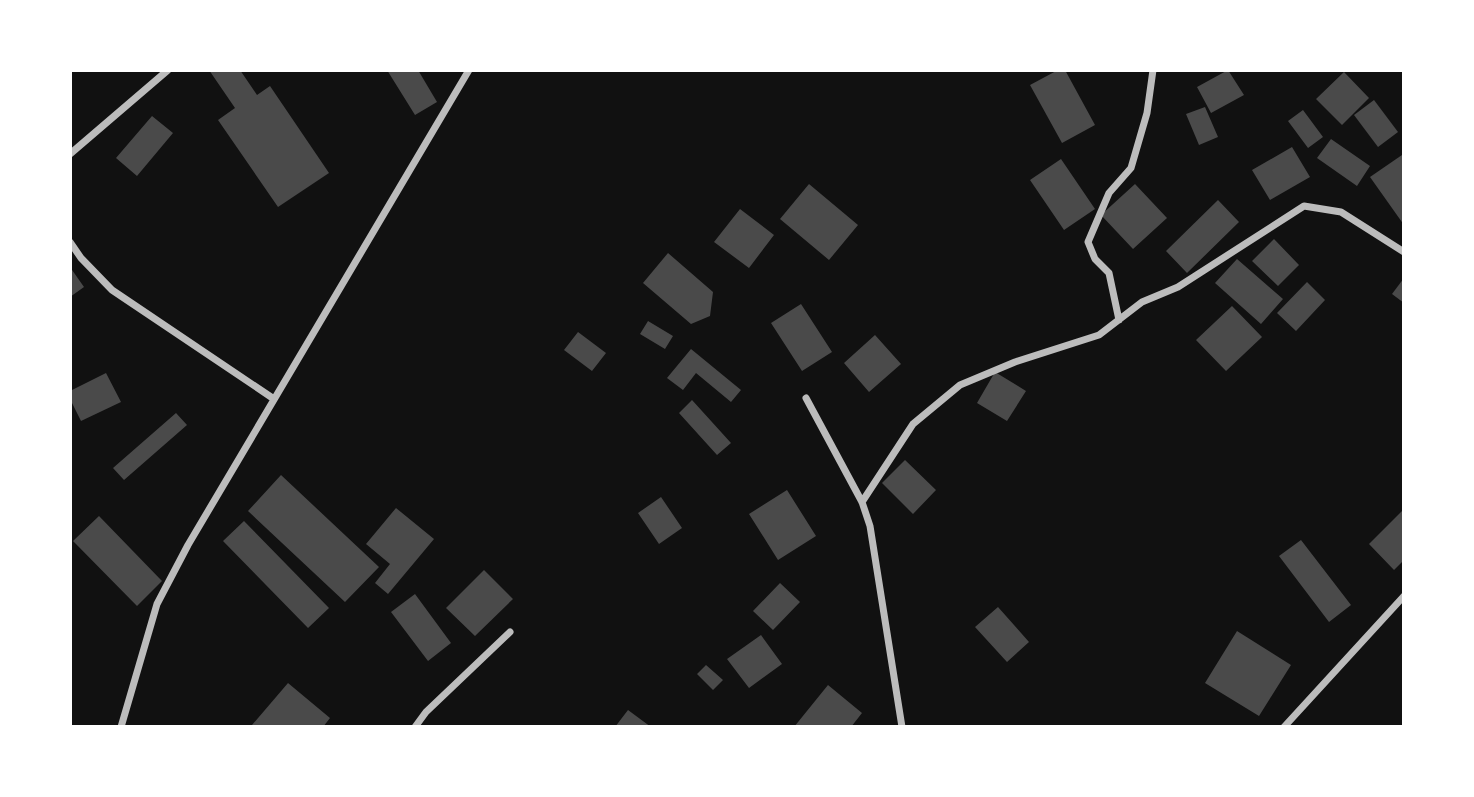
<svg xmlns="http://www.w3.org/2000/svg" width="1474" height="797" viewBox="0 0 1474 797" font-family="Inter,sans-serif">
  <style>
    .building { fill: #4a4a4a }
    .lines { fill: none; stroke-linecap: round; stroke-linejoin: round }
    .minor { stroke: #bcbcbc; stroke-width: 7 }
  </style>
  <rect width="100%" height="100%" fill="#111"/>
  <path class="building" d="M209,70H240L257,95L270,86L329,173L278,207L218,120L235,108Z
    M387,70H418L437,102L415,115Z
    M1058,70H1065L1095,125L1062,143L1030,85Z
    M1228,70L1244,95L1211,113L1197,87Z
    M1344,72L1369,98L1342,125L1316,99Z
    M1374,100L1398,132L1378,147L1354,115Z
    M1205,107L1218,137L1199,145L1186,114Z
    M1303,110L1323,137L1308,148L1288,121Z
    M152,116L173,133L137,176L116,158Z
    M1331,139L1370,166L1357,186L1317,158Z
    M1292,147L1310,177L1270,200L1252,170Z
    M1402,155L1404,157V225L1370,177Z
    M1061,159L1095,209L1064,230L1030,180Z
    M809,184L858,225L829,260L780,219Z
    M1135,184L1167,218L1133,249L1101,215Z
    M1218,200L1239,222L1187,273L1166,251Z
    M740,209L774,235L749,268L714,242Z
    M1274,239L1299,265L1278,286L1252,261Z
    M668,253L713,292L710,316L691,324L643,283Z
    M1237,259L1283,299L1261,324L1215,283Z
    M70,267L84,287L70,297Z
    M1404,278V303L1392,294Z
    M1307,282L1325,300L1296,331L1277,313Z
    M801,304L832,352L802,371L771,323Z
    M1232,306L1262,337L1226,371L1196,340Z
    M648,321L673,336L665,349L640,334Z
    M578,332L606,353L592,371L564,350Z
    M875,335L901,364L869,392L844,363Z
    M691,349L741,390L731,402L696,373L683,390L667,378Z
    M995,372L1026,391L1007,421L977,403Z
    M106,373L121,402L81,421L70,399V391Z
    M692,400L731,443L717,455L679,413Z
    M176,413L187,425L124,480L113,468Z
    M905,460L936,490L913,514L882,483Z
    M281,475L379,567L345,602L248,511Z
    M787,490L816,536L778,560L749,514Z
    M661,497L682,528L659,544L638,513Z
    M396,508L434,539L388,594L375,583L390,564L366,544Z
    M1404,509V560L1394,570L1369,544Z
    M99,516L162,581L137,606L73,541Z
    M244,521L329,608L308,628L223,541Z
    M1301,540L1351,605L1329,622L1279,556Z
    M484,570L513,599L475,636L446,608Z
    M780,583L800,602L773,630L753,611Z
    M415,594L451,643L428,661L391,612Z
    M998,607L1029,642L1007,662L975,627Z
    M1237,631L1291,665L1259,716L1205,683Z
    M761,635L782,664L749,688L727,659Z
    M706,665L723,680L713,690L697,674Z
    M288,683L330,718L323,727H254L252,725Z
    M828,685L862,713L851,727H794Z
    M628,710L651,727H615Z"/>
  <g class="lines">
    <path class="minor" d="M70,154L168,70
      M70,242L81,258L112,290L274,399
      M1119,320L1109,273L1095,259L1088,242L1109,193L1131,168L1147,113L1153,70
      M806,398L862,502L870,526L902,727
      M862,502L913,424L960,385L1015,362L1099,335L1142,302L1178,287L1304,206L1341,212L1404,252
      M121,727L157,604L188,545L469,70
      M415,727L426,712L510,632
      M1284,727L1404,596"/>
  </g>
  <rect width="1474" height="797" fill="none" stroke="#ffffff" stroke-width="144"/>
</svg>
